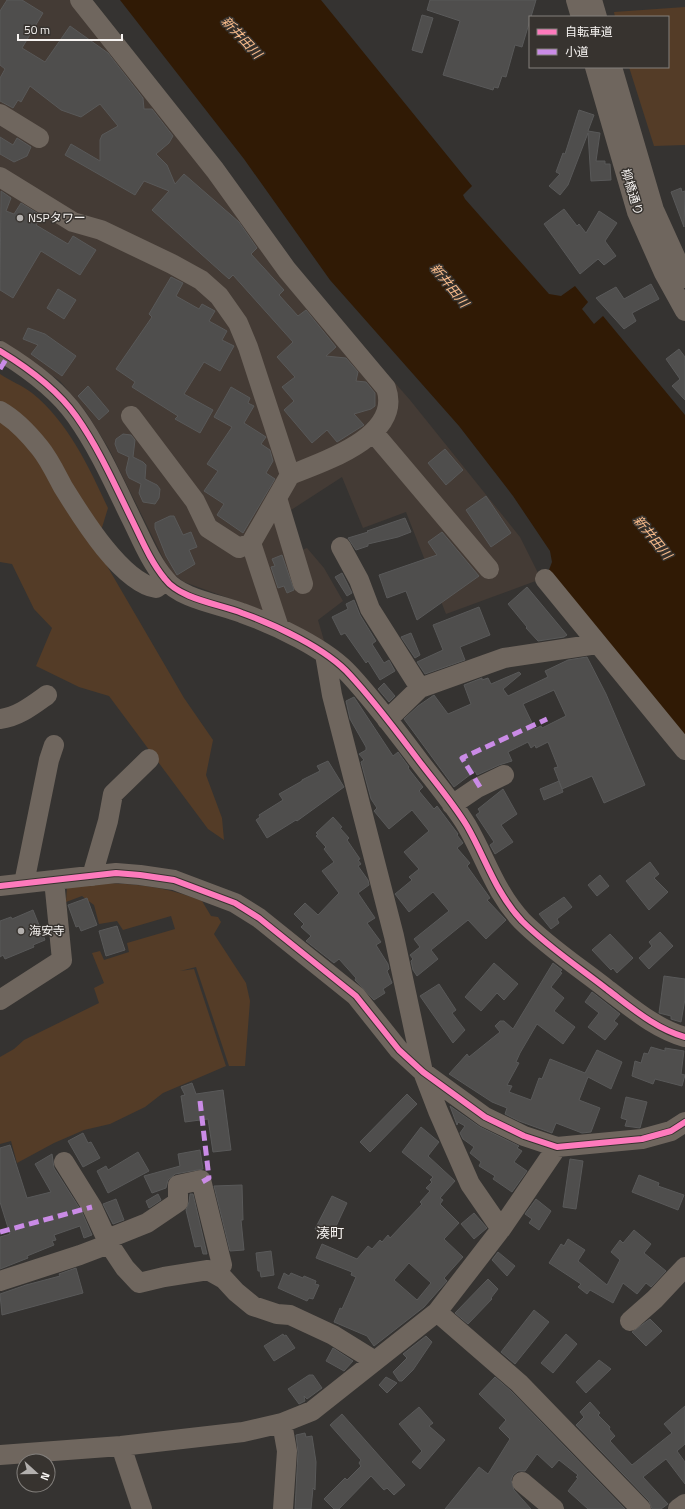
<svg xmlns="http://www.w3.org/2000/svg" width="685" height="1509" viewBox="0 0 685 1509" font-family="'Titillium Web','Noto Sans JP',sans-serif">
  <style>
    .built { fill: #443b35 }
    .green { fill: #543c27 }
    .water { fill: #301a05 }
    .building { fill: #4f4e4d; stroke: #595959; fill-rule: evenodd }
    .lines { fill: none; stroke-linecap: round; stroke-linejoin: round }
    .minor { stroke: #6f665e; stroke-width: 20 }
    .quiet { stroke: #ca8be6; stroke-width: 5; stroke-dasharray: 10 5; stroke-linecap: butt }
    .cycleway-casing { stroke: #37332f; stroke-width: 8 }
    .cycleway { stroke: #fd7abc; stroke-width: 6 }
    .poi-dot { fill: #b3b0ae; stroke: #37332f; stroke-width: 1.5 }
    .labels { text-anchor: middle; stroke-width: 3; stroke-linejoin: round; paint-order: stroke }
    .street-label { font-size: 12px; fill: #f7f4f2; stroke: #37332f }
    .poi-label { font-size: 12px; fill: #f7f4f2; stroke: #37332f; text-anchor: start }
    .water-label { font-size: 13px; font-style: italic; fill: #f9bb8a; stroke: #37332f }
    .quarter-label { font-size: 14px; fill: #f7f4f2; stroke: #37332f }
  </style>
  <rect width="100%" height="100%" fill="#353331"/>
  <path class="built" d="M0,0H89L294,268L410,400L520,537L541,579L446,614L406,512L363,528L342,477L288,512L299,551L307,548L324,568L343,601L318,620L325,644L264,611L184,582L173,574L165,562L109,449L86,412L60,381L0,340Z"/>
  <path class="green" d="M685,7V145L654,146L629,67H668V17H615L614,12Z
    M0,374C10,381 22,385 32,393C68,422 89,467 108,508L96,547L184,698L213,740L206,775L222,818L224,840L208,829L109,696L79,687L36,666L52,628L34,609L12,564L0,562Z
    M102,883C140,884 167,887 202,901L211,916L218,917L221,922L214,934L246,983L250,1001L245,1066H229L196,967L180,971L194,969L226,1066L163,1093L145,1107L110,1124L84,1130L54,1143L17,1163L11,1141L0,1144V1057L14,1049L24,1040L99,1003L94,988L104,983L92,953L100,951L104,960L129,952L127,943L175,929L171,916L123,930L117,921L99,924L94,905L82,896L66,902L67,887Z"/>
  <path class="water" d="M120,0H321L472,186L463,195L465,199L549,294L561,296L575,286L588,302L582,309L594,324L603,316L685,415V739L551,576L549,570L552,562L550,551L513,496L459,426L330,280L244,159Z"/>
  <path class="building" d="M7,0H22L43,13L22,48L45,62L70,26L108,53L143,98L144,109H152L173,136L169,143L156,154L167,165L175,184L184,174L239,222L257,248L251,254L284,290L279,295L298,316L306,310L336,347L326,356L346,358L358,372L356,381L366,382L375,393V406L371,409L354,414L364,425L337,442L327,430L312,443L284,410L294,401L282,387L295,377L277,357L293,342L233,275L229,279L152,210L169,191L144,181L135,195L65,155L71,144L100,161V140L102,135L118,126L100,104L81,117L61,110L30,86L21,102L18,100L13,108L0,101V78L5,69L0,65V11Z
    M430,0H536L522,47L515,45L506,77L502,76L498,88L494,87L493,90L443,75L460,21L427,10Z
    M422,15L433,18L422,53L412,50Z
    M579,110L594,115L588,131L600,133L596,161H605V164H610L611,180L591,181L588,133L568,185L560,195L549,186L560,174L556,172L563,153L565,154Z
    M0,137L13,145L17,138L31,147L27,156L14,162L0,154Z
    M681,188L682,192L685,191L684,227L671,192Z
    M1,191L11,198L6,211L14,214L21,203L42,216L36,225L68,244L73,236L96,250L80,275L41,251L13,298L0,290Z
    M564,209L577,226L579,224L586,233L599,211L617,223L605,241L616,256L604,265L598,259L580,274L544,224Z
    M171,277L183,283L176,296L199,309L202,304L215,311L209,321L227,331L222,340L234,346L220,371L204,362L184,394L213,410L200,433L175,419L178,416L132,387L135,382L116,369L152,317L149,314Z
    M651,284L659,299L632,313L636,321L624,329L596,298L616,287L624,299Z
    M58,289L76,300L64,319L47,308Z
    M28,328L45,334L76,356L62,376L31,354L38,345L23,339Z
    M679,349L685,357V400L672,386L680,379L666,359Z
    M88,386L109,411L99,420L78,396Z
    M231,387L250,398L248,403L254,406L244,423L266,437L261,444L270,450L273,461L266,473L275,479L243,533L217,515L224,504L204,491L218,471L207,464L232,427L214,417Z
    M123,434L131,435L135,440L133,457L143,462L146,465L145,479L157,485L160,489L159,498L155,504L143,502L139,493L141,484L129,478L127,474L126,470L129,457L118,452L115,444L116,439Z
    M445,449L463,470L446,485L428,463Z
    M486,496L511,533L491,547L466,510Z
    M170,516H174L183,535L191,532L197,547L189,550L195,564L177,575L166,556L155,528V523Z
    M405,518L411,532L398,537L368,544V546L356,550L348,538L368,532L367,531Z
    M442,532L479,576L417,620L406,591L387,598L379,575L437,555L428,542Z
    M282,555L294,590L287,593L284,586L278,588L271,567L275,566L272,559Z
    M342,573L352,593L347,596L335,577Z
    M527,587L567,635L564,637L538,641L526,628L527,627L508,604Z
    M354,600L360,615L376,641L372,644L384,663L389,660L395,671L380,680L368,661L366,663L345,633L341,635L332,617L348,609L346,604Z
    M479,607L490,635L460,647L465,660L425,674L417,662L443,650L433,625Z
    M411,633L420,655L415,658L401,637Z
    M587,657L606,694L645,785L604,803L592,776L562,789L554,768L558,767L548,742L536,748L535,745L531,748L528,742L508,752L512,761L499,765L477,775L475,771L454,787L404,719L418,706L434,695L448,714L471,704L464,685L482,678V680L488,678L491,684L519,672L521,674L503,689L508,696L548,677L545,671L568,660ZM554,690L566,716L542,728L541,726L535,729L523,704Z
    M384,683L395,696L389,702L378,689Z
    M354,697L393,756L398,752L409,767L408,768L423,787L419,791L434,809L437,806L458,834L457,835L463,843L457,848L470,863L467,866L490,898L487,900L506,920L486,939L468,920L431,950L438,959L417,976L413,970L411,961L413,959L410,955L420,947L414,939L449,911L433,892L409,912L395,894L412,880L409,877L419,869L404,852L429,831L412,810L389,829L374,811L377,808L371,799L361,762L364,760L359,754L366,750V747L350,719L346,701Z
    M328,761L344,787L297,821L296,820L267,838L256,820L260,817L259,815L283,800L279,794L302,781V780L320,771L317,766Z
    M559,781L563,792L544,800L540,789Z
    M503,789L517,814L501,825L513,842L495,854L490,845L494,842L476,815L480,812L478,809Z
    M333,817L342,827L340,828L349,838L347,840L360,859L358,860L361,864L358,866L368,880L369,885L358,893L375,918L367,923L381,942L376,945L388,964L389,969L387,971L392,983L383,989L385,993L374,1000L355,980L356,978L339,959L334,963L306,941L311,936L301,927L304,924L294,914L305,903L318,915L339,893L322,871L334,862L324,849L326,847L316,836L318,834L316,833Z
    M650,862L659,874L654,878L668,892L649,910L626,881Z
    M600,875L609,886L597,896L588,885Z
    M564,897L572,907L557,919L559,923L551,929L539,914Z
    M87,898L97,925L81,931L79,926L76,927L68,905Z
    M33,910L45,940L33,945L34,947L5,959L3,955L0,957V921L11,917L12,919Z
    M117,926L125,950L106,956L99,931Z
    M660,932L673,946L649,969L639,958L652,946L649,942Z
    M610,934L633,958L617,973L613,968L611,970L592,950Z
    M494,963L518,984L504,1000L497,993L481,1011L465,997Z
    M553,963L562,970L560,972L562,973L551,987L564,998L554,1011L575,1027L563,1044L537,1024L520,1053L516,1062L519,1063L507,1085L512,1086L509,1092L531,1100L539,1078L542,1079L550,1059L585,1073L597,1050L622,1062L611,1089L588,1077L579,1100L600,1108L591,1132L582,1133L556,1123L552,1133L519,1121L505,1114L507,1108L492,1102L449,1074L467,1054L469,1057L500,1032L495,1026L500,1021H504L513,1029Z
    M664,976L685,979V999L681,1022L674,1020L671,1019V1016L659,1013Z
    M439,984L456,1010L452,1013L465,1030L453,1043L420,996Z
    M592,992L620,1014L614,1021L618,1024L605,1040L588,1027L599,1013L585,1002Z
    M651,1047L665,1051V1048L684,1051L681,1074L685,1075L682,1086L655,1079L653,1084L632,1076L635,1061L641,1063L644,1053L648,1054Z
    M192,1083L196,1094L223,1090L231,1150L213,1152L208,1119L185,1122L181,1096L185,1095L181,1087Z
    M407,1094L417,1104L370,1152L360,1142Z
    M626,1097L647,1102L640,1128L625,1126L627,1120L621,1118Z
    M450,1106L480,1127L519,1146L517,1148L522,1151L514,1162L527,1171L512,1192L493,1179L495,1176L479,1166L481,1162L470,1153L474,1147L463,1139L460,1133L465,1126L458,1122L457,1125Z
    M421,1127L439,1142L428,1156L455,1181L440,1198L443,1200L440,1204L459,1223L444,1239L463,1257L444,1278L447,1281L424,1307L374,1346L367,1336L334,1322L340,1308L342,1309L356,1277L351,1275L352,1272L316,1258L322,1244L357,1259L368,1246L372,1249L380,1240L382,1242L388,1235L390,1238L422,1204L420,1202L430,1191L426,1188L432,1182L430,1180L433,1177L402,1152ZM409,1263L431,1283L417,1300L394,1280Z
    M83,1133L88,1143L91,1142L100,1158L83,1167L68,1141Z
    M10,1145L27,1198L51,1192L35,1164L52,1154L54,1168L82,1212L92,1235L84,1238L80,1226L54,1235L56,1240L52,1241L54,1245L27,1256L28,1258L0,1269V1237L10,1234L0,1202V1148Z
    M200,1150L203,1169L175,1174L168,1180L166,1188L152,1193L144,1176L180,1166L178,1154Z
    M138,1152L149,1171L108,1193L97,1171L106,1166L108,1170Z
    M570,1159L583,1161L576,1209L563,1207Z
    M639,1175L659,1183L658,1186L684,1195L678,1210L632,1192Z
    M242,1185L243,1220H241L244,1250L230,1251L214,1186Z
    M158,1194L161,1200L149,1208L146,1201Z
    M190,1194H193L207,1254H203L201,1246L195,1247L186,1210L189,1202Z
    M332,1196L347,1203L331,1237L315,1229Z
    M116,1199L124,1220L113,1224L103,1204Z
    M536,1199L551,1211L539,1230L529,1223L532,1219L525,1214Z
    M474,1213L487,1228L474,1239L461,1224Z
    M634,1230L651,1244L644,1253L666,1271L651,1287L646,1283L637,1294L623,1283L613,1303L590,1290L587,1294L578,1287L581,1284L549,1263L561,1244L564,1246L568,1239L585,1250L578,1261L607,1285L620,1260L611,1252L620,1240L623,1243Z
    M271,1251L274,1275L261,1277L260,1271H258L256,1253Z
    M498,1252L515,1266L507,1276L492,1260Z
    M76,1268L83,1293L2,1315L0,1294L26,1285L60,1276L59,1274Z
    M284,1273L289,1276L291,1273L303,1278L304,1276L316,1281L315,1284L319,1285L313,1299L309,1298L307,1301L278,1288Z
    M488,1279L498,1289L491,1298L492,1299L468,1324L455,1313Z
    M534,1310L549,1322L515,1364L501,1352Z
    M650,1319L662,1331L646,1346L632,1332Z
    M283,1334L284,1336L286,1335L295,1348L274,1361L264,1346Z
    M566,1334L577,1344L553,1373L541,1363Z
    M426,1336L432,1342L413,1370L402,1381H399L393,1372L407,1358L403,1354Z
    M333,1348L353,1361L344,1371L326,1361Z
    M599,1360L611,1369L586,1393L576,1382Z
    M309,1375H313L322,1388L307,1399L304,1396L305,1401L299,1404L288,1389Z
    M386,1377L397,1383L387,1393L379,1385Z
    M495,1377L511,1391L625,1509H588L568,1491L578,1478L576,1477L578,1475L559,1460L552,1468L537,1454L525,1471H518L513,1475L511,1480L514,1490L531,1509H445L479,1467L488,1474L510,1439L499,1428L506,1420L479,1394Z
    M590,1402L600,1413L598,1415L610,1427L609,1429L615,1436L610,1441L632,1465L672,1433L664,1424L685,1406V1444L677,1451L685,1462V1484L666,1459L643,1477L668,1504L661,1509H652L649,1501L576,1425L584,1417L580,1412Z
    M419,1407L433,1423L429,1426L445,1440L420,1469L412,1462L422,1451L399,1424Z
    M342,1414L405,1485L394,1495L387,1488L384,1490L371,1476L339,1509H334L324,1499L345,1478L347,1480L361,1466L359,1463L361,1460L330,1425Z
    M305,1433L306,1437L312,1436L316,1462L315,1490L313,1488L311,1509H295L298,1452L296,1435Z"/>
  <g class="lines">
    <path class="minor" d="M80,0L215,170L287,270L386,388C403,436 323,462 290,475
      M576,0L581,17
      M592,0L597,17
      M595,67L637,212L664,273L685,311
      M612,67L654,210L685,278
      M0,114L39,138
      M0,177L73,222L101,230L172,264L201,280L219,296L238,323L248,347L290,475L251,543L279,628
      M0,351C28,368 57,389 76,416C98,447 114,483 131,518C141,538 150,561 165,579C180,599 219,604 242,613C275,625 326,648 350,675C375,702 397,732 419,761C435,782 453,803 467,826C486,859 495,892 522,921C548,947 580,968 608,990C632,1008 656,1029 685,1037
      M0,411C16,420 28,433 40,448C49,459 56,474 63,487C81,516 121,582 156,588L166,581
      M131,416L195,501L208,528L239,548L251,543
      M373,432L489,569
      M277,498L303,584
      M341,547L359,580L370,609L420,688
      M545,579L685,750
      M325,654L332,695L394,936L423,1072L438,1111L470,1184L501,1229
      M0,719C18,717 33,705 47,695
      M387,720L420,688L504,658L597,644
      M452,805L477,788L504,775
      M92,876L108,821L113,794L149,759
      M24,883L49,760L54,745
      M0,886L116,873L140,875L174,880L235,903L259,918L356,996L399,1050L423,1072L485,1117L524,1136L557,1147L642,1139L671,1131L685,1122
      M0,1000L62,960L54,880
      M64,1162L92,1207L109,1244L125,1268L139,1283L164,1277L208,1270L224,1279L236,1292L253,1306L277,1314L290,1315L333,1335L375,1361
      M107,1239L147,1223L178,1202V1185L201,1180L222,1265L216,1274
      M0,1281L80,1255L109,1244
      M437,1312L519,1383L641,1509
      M630,1321L655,1299L685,1267
      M282,1423L287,1451L283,1509
      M121,1446L142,1509
      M0,1455L121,1446L243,1432L282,1423L312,1411L437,1312L501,1229L557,1147
      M522,1482L554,1509
      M678,1509L685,1504"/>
    <path class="quiet" d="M0,369L8,356
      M480,787L462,758L547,719
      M200,1101L209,1178L202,1182
      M0,1232L92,1207"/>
    <g class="cycleway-casing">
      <path id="cycleway" d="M0,351C28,368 57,389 76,416C98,447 114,483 131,518C141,538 150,561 165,579C180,599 219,604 242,613C275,625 326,648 350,675C375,702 397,732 419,761C435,782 453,803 467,826C486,859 495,892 522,921C548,947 580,968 608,990C632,1008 656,1029 685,1037
        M0,886L116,873L140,875L174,880L235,903L259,918L356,996L399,1050L423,1072L485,1117L524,1136L557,1147L642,1139L671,1131L685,1122"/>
    </g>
    <use href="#cycleway" class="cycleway"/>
  </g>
  <g class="poi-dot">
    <circle cx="20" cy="218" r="4"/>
    <circle cx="21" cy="931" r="4"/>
  </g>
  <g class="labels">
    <g class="street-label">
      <text transform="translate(632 192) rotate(73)" y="4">柳橋通り</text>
    </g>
    <g class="poi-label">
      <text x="28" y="222">NSPタワー</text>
      <text x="29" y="935">海安寺</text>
    </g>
    <g class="water-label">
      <text transform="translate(242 37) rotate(47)" y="5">新井田川</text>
      <text transform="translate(450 285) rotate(51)" y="5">新井田川</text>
      <text transform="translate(653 537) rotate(51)" y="5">新井田川</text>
    </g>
    <g class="quarter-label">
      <text x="330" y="1238">湊町</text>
    </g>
  </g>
  <rect x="529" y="16" width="140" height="52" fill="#37332f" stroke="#84807d"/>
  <rect x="537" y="29" width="20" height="6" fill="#fd7abc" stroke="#84807d"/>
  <text x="565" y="36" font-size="12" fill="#f7f4f2">自転車道</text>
  <rect x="537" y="49" width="20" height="6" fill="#ca8be6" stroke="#84807d"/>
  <text x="565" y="56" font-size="12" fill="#f7f4f2">小道</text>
  <g transform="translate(36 1473) rotate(111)"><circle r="19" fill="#37332f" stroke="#84807d"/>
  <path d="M0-3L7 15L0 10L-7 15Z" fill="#b3b0ae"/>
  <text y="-6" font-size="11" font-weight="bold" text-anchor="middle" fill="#f7f4f2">N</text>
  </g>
  <path d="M18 34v6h104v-6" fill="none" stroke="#f7f4f2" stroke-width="2"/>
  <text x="24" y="34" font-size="12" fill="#f7f4f2" stroke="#37332f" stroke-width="3" paint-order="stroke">50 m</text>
</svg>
